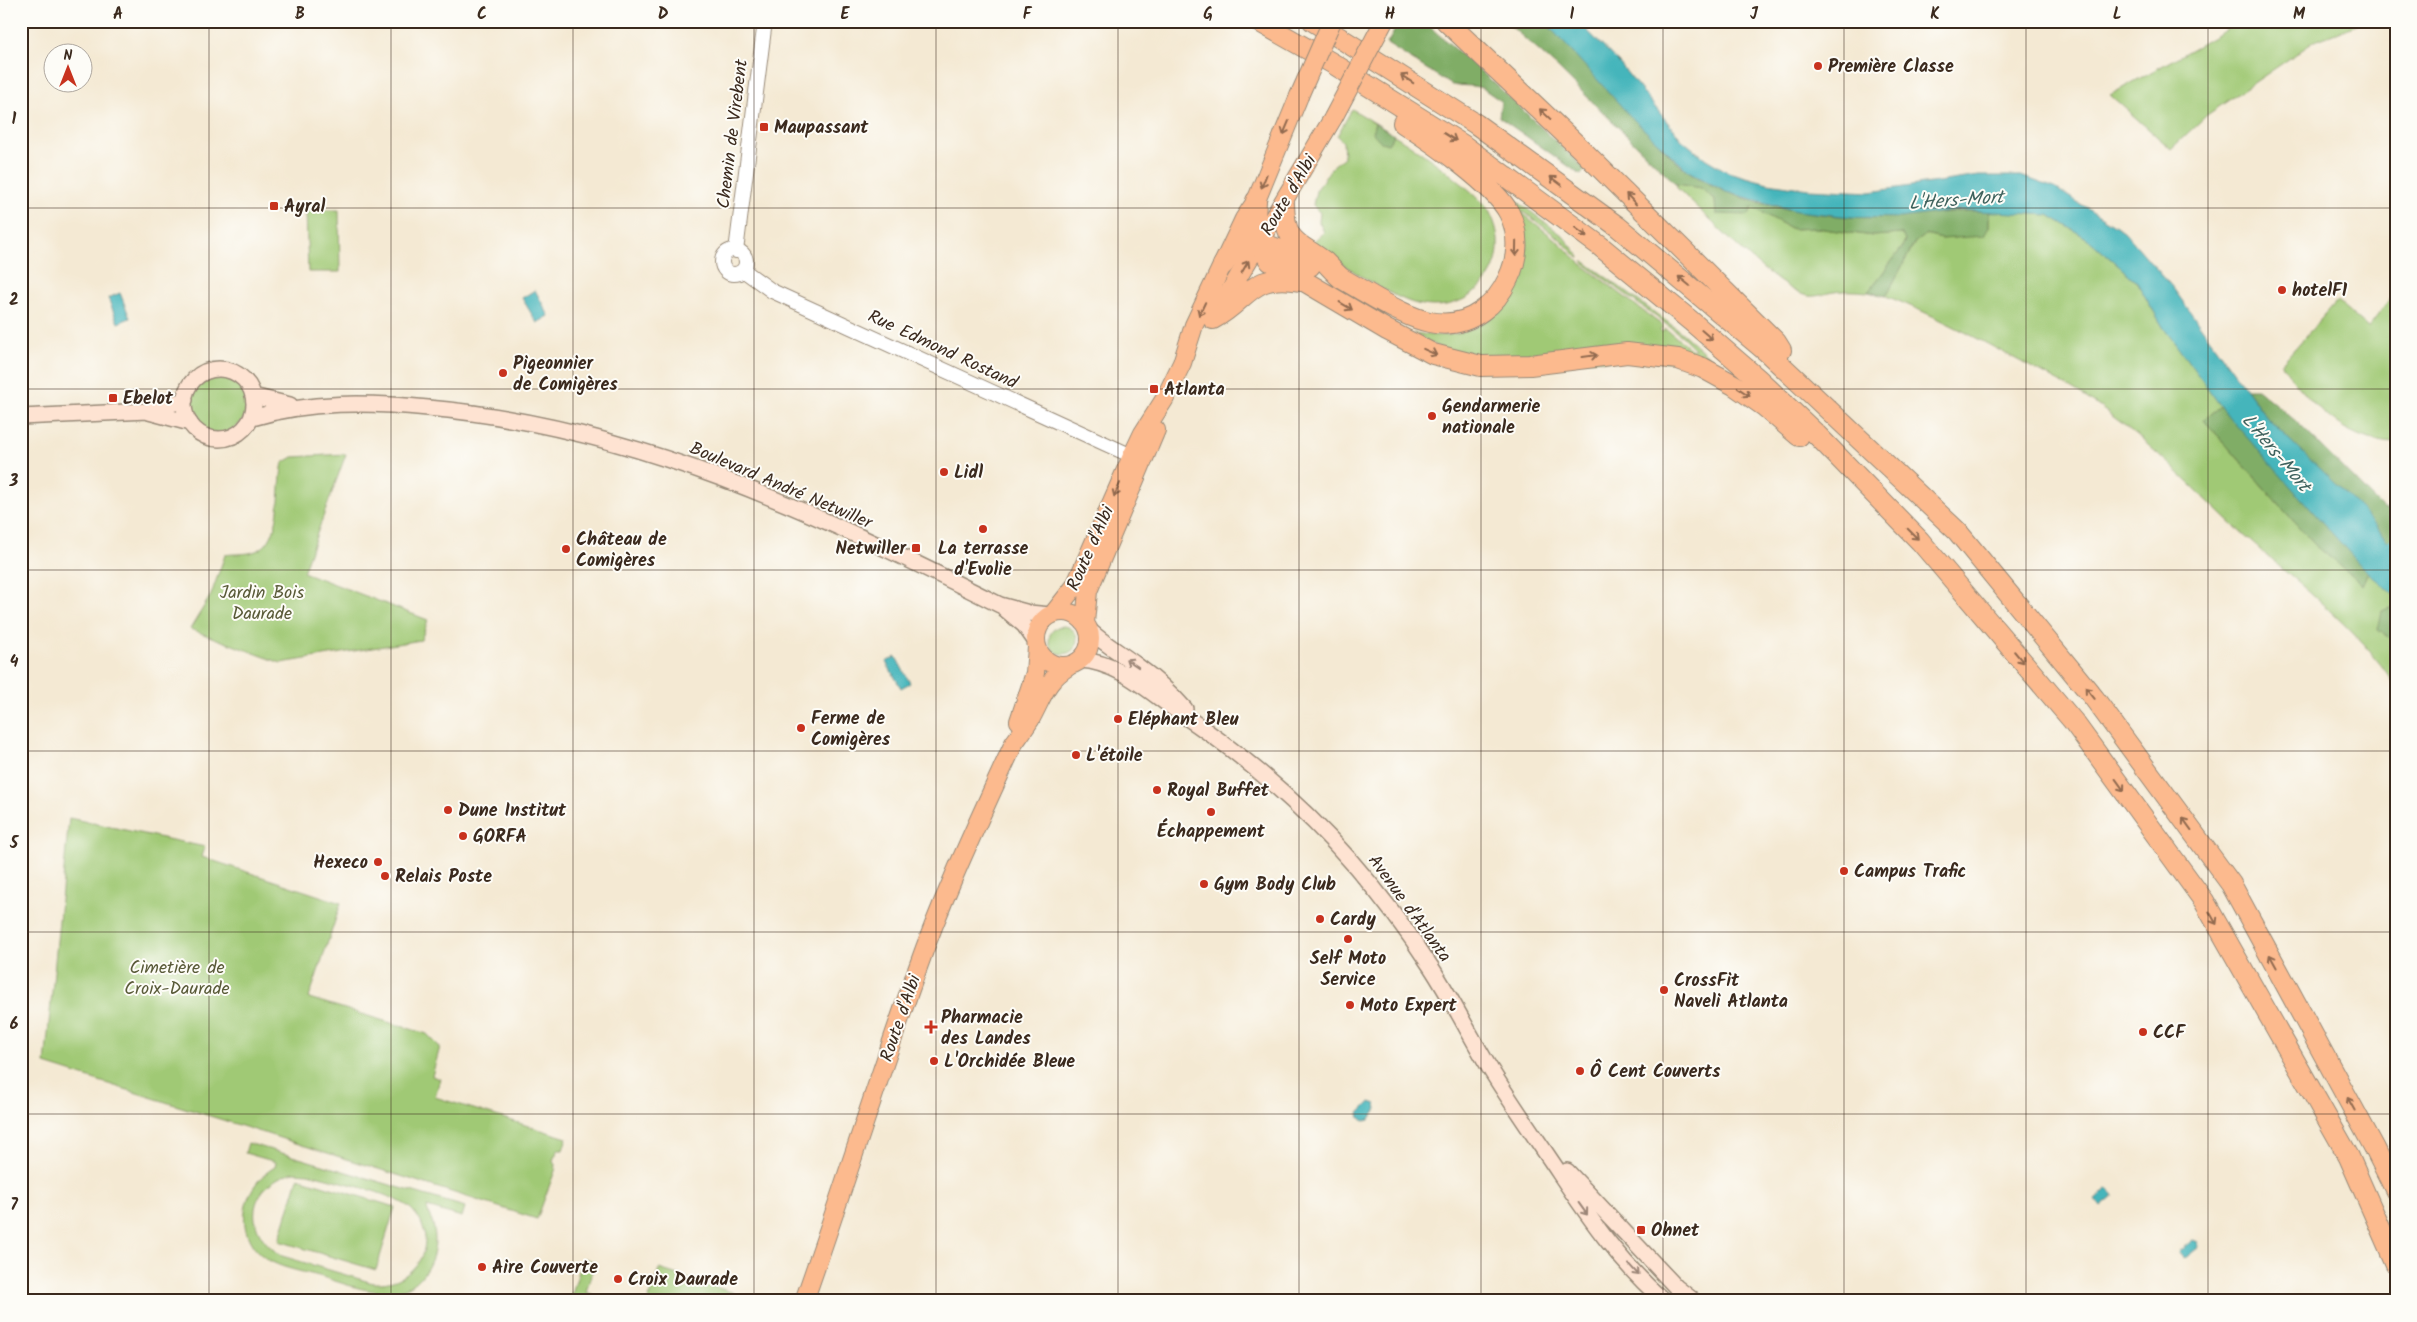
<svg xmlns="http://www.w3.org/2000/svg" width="2417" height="1322" viewBox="0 0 2417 1322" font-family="Kalam,sans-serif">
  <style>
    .green { fill: #a0c974; stroke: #6e7a49; fill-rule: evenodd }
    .forest { fill: #80ad66; stroke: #5e6c42 }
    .water { fill: #45b5bb; stroke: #40706c }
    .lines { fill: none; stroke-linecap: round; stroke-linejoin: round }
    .stream { stroke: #45b5bb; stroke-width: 4 }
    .tertiary-casing { stroke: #988a78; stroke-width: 16 }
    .secondary-casing { stroke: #988a78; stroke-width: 18 }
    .primary-casing { stroke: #988a78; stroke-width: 20 }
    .motorway-casing { stroke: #988a78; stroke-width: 22 }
    .tertiary { stroke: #fff; stroke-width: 14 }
    .secondary { stroke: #fee3d2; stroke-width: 15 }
    .primary { stroke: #fcba8e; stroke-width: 18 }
    .motorway { stroke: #fcba8e; stroke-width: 20 }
    .primary-bridge-casing { stroke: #988a78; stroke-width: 20; stroke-linecap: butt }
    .primary-bridge { stroke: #fcba8e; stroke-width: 18 }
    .oneway { stroke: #926b50 }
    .oneway2 { stroke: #9c8678 }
    .grid { fill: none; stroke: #3b2a1e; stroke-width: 1; stroke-opacity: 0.55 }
    .poi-dot { fill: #c8321e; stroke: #fdfcf7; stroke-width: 2 }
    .labels { text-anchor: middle; stroke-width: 4; stroke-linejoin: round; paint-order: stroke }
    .poi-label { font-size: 18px; font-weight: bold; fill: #3b2a1e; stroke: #fdfcf7; text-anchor: start }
    .street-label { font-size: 18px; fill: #3b2a1e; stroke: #fdfcf7 }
    .park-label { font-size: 18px; fill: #595a38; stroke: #fdfcf7 }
    .water-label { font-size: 19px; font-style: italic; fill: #3f625d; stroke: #fdfcf7 }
    .neatline { fill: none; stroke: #3b2a1e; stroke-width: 2 }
    .grid-label { font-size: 16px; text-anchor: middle; font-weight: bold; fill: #3b2a1e }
  </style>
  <rect width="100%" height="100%" fill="#fdfcf7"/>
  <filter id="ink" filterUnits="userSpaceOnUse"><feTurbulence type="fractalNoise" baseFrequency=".02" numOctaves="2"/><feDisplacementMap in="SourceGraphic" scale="10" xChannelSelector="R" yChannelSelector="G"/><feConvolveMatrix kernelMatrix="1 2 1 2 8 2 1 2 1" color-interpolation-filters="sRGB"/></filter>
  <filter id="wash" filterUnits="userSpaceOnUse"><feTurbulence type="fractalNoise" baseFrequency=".0096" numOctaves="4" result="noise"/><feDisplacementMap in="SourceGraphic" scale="20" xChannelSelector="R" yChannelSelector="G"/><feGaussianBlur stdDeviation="1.12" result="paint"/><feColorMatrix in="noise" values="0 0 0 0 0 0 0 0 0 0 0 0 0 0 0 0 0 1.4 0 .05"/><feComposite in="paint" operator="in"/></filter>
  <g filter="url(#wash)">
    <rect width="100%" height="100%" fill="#f4e9d3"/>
    <path class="green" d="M2242,21H2367L2315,41L2207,115L2171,149L2110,95Z
      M1352,109L1375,123L1372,132L1388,144L1394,135C1415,147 1478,192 1489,211C1518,263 1474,317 1417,304C1389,297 1344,264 1317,249L1313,242L1324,232L1319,222L1320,213L1313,205L1316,191L1332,167L1344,157L1343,142L1337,136Z
      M1676,184L1701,188L1715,200L1716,214L1752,207L1792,229L1817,228L1873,236L1902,234L1905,239L1902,248L1868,292C1857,291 1846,290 1834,292C1825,293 1819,297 1808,296C1777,291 1703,212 1677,188Z
      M1511,197L1562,235L1580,257L1579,259L1560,239L1524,212L1522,213L1560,243L1580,263L1663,326L1660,330L1662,332L1666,329L1692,350L1695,349L1682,336L1583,263L1584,261L1681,332L1715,362L1487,359L1446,351L1413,333C1429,335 1444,337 1459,333C1499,324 1529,280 1526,240C1525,226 1510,210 1511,197Z
      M306,210H339L340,272H308Z
      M1989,211L2049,215L2088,239L2136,281L2163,327L2221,406L2204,420L2314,544L2363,584L2369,572L2396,596V609L2389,608L2378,629L2396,643V686C2358,628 2299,585 2248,539C2200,496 2155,445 2101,408C2074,388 2042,373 2012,357C1971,335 1930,313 1886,296L1915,242L1925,235L1942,239L1989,227Z
      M2396,291V443C2343,442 2310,403 2281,364L2337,301L2368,328Z
      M191 405a28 28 0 1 1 56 0a28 28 0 1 1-56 0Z
      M346,454L303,572L428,620L421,640L281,663L190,629L211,595L225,555C235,553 247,555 256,551C284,541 277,487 283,463L293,457Z
      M1049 640a14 14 0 1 1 28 0a14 14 0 1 1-28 0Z
      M69,818L205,847L202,857L341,903L309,998L427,1034L440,1047L432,1076L440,1079L435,1097L567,1138L563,1150H558L553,1160L556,1168L537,1219L45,1064Z
      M248,1143L465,1207L462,1217L427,1207C427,1212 430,1216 432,1221C436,1233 436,1246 432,1258C411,1312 359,1288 319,1276C304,1272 286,1269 272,1262C231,1241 239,1187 275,1167L276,1162L245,1153ZM294,1172L308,1173C332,1180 393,1193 410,1208C419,1216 424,1226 425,1238C425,1248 423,1256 417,1264C406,1278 392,1284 373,1283L282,1256C241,1230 247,1185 294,1172Z
      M298,1178L395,1207L376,1270L279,1241Z
      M583,1258L595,1262L586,1292L610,1301H570Z
      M659,1269L734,1293L732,1301H648Z"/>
    <path class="forest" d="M1404,21H1423L1492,81L1585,169L1581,175L1499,117L1501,101L1482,88L1473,86L1452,85L1387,44L1397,26Z
      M1505,21H1544C1582,60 1616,103 1655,140C1666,150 1676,163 1688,171C1731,202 1798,213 1850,217C1897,221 1943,209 1989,211V227L1984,236L1942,239L1925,235L1915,242L1886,296L1868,292L1902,248L1905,240L1902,234L1873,236L1817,228L1792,229L1752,207L1749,215L1716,214L1715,200L1701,188L1676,184L1557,67Z
      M1375,123L1394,135L1388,144L1381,142L1372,132Z
      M2246,389H2257L2297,422L2382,508L2393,513L2396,510V551L2362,511L2267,418Z
      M2221,406L2369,572L2363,585L2314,544L2204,420Z
      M2389,608L2396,609V643L2378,630L2382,611Z"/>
    <path class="water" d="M1544,21H1578L1619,63L1682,140L1706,159L1728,172L1768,183L1808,189L1870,192L1978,176H2021L2055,188L2124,231L2173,288L2267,418L2363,511L2396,551V596L2362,567L2228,416L2163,327L2136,281L2088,239L2049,215L1960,210L1900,218L1851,217L1796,211L1726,192L1688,171L1632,118Z
      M535,290L549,316L537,323L522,298Z
      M120,293L130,318L118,323L108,298Z
      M896,657L910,683L901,688L886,662Z
      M1370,1102L1376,1104L1377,1109L1369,1120L1364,1121L1360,1118L1359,1113Z
      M2108,1188L2114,1196L2101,1207L2095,1199Z
      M2193,1240L2198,1242L2199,1247L2184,1259L2178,1252Z"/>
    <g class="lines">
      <path class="stream" d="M2384,545L2396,539"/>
    </g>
  </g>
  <g filter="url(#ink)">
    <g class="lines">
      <g class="tertiary-casing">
        <path id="tertiary" d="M722 262a12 12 0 1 1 24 0a12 12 0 1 1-24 0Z
          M736,251L765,21
          M743,270L772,291L1132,456"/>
      </g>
      <g class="secondary-casing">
        <path id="secondary" d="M184 404a35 35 0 1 1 70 0a35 35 0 1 1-70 0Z
          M253,396L290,405
          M149,412L190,423
          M21,417L147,411L185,400
          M252,418C310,401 368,402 428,408C635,426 817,513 1000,605L1029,613L1050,615
          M1005,609L1024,625L1036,642
          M1088,629C1103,643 1119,652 1135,664C1153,677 1170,692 1185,709
          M1080,660C1119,662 1149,692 1180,713C1282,780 1365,865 1431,967C1452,999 1469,1034 1489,1067C1511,1103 1536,1138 1560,1174C1590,1219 1622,1265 1664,1301
          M1567,1171L1676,1287L1694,1301"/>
      </g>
      <g class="primary-casing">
        <path id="primary" d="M1215,316L1333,118
          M1036 639a27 27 0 1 1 54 0a27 27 0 1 1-54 0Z
          M1053,614L1075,586L1132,456L1143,433L1164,400L1182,363L1194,325L1244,219L1256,201L1299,96
          M1085,623L1088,591L1156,430
          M1019,721L1035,673L1037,647
          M804,1301C843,1191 877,1080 917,970C944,893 980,818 1014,743C1019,736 1025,728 1030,720C1043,697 1045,681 1069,666"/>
      </g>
      <g class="motorway-casing">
        <path id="motorway" d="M1258,21L1332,63L1463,145L1600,246L1691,321L1757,378L1815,433L1920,541L2073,721L2204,901L2349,1157L2396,1264
          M1313,21L1476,124L1617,226L1766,351L1957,531L2094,698L2231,884L2374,1147L2396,1191
          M1446,21L1580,148L1776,342L1781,350
          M1256,201L1254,237L1270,261L1387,330L1433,354L1481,366L1530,365L1627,353L1678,359L1703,368L1734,385L1764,406L1799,436
          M1284,204C1285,245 1298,241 1325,262C1330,267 1335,273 1341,278C1353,285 1365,292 1377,299C1411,318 1446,337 1482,311C1494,303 1502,292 1508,279C1518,259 1520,234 1509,213C1495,185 1431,141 1403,123
          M1223,265C1227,260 1231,254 1236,250C1257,233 1291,255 1310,266
          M1213,319C1249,300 1250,272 1300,281"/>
      </g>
      <use href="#tertiary" class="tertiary"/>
      <use href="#secondary" class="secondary"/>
      <use href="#primary" class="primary"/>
      <use href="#motorway" class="motorway"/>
      <g class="primary-bridge-casing">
        <path id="primary-bridge" d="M1299,96L1332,21
          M1333,118L1384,21"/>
      </g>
      <use href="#primary-bridge" class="primary-bridge"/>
    </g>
    <defs><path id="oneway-shaft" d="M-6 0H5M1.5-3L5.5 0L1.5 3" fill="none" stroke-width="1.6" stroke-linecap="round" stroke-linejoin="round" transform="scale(1.25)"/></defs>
    <g class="oneway">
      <use href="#oneway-shaft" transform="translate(1407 79) rotate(-147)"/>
      <use href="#oneway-shaft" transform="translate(1545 114) rotate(-137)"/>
      <use href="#oneway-shaft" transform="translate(1286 128) rotate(113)"/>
      <use href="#oneway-shaft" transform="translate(1450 137) rotate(32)"/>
      <use href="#oneway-shaft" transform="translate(1264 181) rotate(111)"/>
      <use href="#oneway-shaft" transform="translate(1556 181) rotate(-143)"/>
      <use href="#oneway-shaft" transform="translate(1631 199) rotate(-133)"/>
      <use href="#oneway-shaft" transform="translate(1581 232) rotate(37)"/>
      <use href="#oneway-shaft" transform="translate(1516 249) rotate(91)"/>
      <use href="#oneway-shaft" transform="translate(1245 267) rotate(-60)"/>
      <use href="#oneway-shaft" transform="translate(1684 281) rotate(-141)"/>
      <use href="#oneway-shaft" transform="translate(1346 306) rotate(31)"/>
      <use href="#oneway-shaft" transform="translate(1202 309) rotate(115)"/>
      <use href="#oneway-shaft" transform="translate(1707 335) rotate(41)"/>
      <use href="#oneway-shaft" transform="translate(1430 352) rotate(25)"/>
      <use href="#oneway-shaft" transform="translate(1590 356) rotate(-8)"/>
      <use href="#oneway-shaft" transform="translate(1744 392) rotate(34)"/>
      <use href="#oneway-shaft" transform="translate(1117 490) rotate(114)"/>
      <use href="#oneway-shaft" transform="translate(1913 534) rotate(45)"/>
      <use href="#oneway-shaft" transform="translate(2019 657) rotate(50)"/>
      <use href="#oneway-shaft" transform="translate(2090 693) rotate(-129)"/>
      <use href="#oneway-shaft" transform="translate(2120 785) rotate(54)"/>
      <use href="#oneway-shaft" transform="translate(2187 824) rotate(-126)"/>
      <use href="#oneway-shaft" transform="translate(2213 918) rotate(60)"/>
      <use href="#oneway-shaft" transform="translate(2273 961) rotate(-119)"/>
      <use href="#oneway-shaft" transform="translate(2351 1104) rotate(-119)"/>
    </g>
    <g class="oneway2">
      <use href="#oneway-shaft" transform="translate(1132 663) rotate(-146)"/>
      <use href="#oneway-shaft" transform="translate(1583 1209) rotate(54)"/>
      <use href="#oneway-shaft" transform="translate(1634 1270) rotate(48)"/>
    </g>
  </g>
  <path class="grid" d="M209,21V1301M391,21V1301M573,21V1301M754,21V1301M936,21V1301M1118,21V1301M1299,21V1301M1481,21V1301M1663,21V1301M1844,21V1301M2026,21V1301M2208,21V1301M21,208H2396M21,389H2396M21,570H2396M21,751H2396M21,932H2396M21,1114H2396"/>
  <g class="poi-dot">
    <circle cx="1818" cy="66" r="5"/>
    <rect x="759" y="122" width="10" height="10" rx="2.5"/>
    <rect x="269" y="201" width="10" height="10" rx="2.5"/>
    <circle cx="2282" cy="290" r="5"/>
    <circle cx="503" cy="373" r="5"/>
    <rect x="1149" y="384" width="10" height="10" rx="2.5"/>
    <rect x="108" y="393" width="10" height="10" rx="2.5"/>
    <circle cx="1432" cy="416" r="5"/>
    <circle cx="944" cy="472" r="5"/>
    <circle cx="983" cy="529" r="5"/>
    <rect x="911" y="543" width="10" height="10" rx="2.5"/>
    <circle cx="566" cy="549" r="5"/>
    <circle cx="1118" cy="719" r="5"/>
    <circle cx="801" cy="728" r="5"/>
    <circle cx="1076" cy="755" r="5"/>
    <circle cx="1157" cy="790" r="5"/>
    <circle cx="448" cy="810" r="5"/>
    <circle cx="1211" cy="812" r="5"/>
    <circle cx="463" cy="836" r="5"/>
    <circle cx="378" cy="862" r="5"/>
    <circle cx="1844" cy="871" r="5"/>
    <circle cx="385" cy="876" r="5"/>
    <circle cx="1204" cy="884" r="5"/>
    <circle cx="1320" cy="919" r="5"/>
    <circle cx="1348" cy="939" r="5"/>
    <circle cx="1664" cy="990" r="5"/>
    <circle cx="1350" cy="1005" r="5"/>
    <path d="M928.5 1019.5h5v5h5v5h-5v5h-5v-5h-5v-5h5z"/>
    <circle cx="2143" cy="1032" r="5"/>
    <circle cx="934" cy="1061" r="5"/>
    <circle cx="1580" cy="1071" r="5"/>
    <rect x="1636" y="1225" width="10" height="10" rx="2.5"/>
    <circle cx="482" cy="1267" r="5"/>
    <circle cx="618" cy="1279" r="5"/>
  </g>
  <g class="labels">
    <g class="poi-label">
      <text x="1828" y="72">Première Classe</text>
      <text x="774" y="133">Maupassant</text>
      <text x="284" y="212">Ayral</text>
      <text x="2292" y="296">hotelF1</text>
      <text x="513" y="369">Pigeonnier<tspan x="513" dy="21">de Comigères</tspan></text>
      <text x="1164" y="395">Atlanta</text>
      <text x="123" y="404">Ebelot</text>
      <text x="1442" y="412">Gendarmerie<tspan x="1442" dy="21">nationale</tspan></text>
      <text x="954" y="478">Lidl</text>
      <text x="576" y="545">Château de<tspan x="576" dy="21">Comigères</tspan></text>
      <text x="906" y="554" text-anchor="end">Netwiller</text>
      <text x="983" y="554" text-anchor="middle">La terrasse<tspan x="983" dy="21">d'Evolie</tspan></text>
      <text x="811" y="724">Ferme de<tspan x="811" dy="21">Comigères</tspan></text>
      <text x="1128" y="725">Eléphant Bleu</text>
      <text x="1086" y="761">L'étoile</text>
      <text x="1167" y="796">Royal Buffet</text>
      <text x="458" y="816">Dune Institut</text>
      <text x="1211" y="837" text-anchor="middle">Échappement</text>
      <text x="473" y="842">GORFA</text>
      <text x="368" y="868" text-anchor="end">Hexeco</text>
      <text x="1854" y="877">Campus Trafic</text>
      <text x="395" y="882">Relais Poste</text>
      <text x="1214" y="890">Gym Body Club</text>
      <text x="1330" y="925">Cardy</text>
      <text x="1348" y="964" text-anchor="middle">Self Moto<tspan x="1348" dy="21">Service</tspan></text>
      <text x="1674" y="986">CrossFit<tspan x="1674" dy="21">Naveli Atlanta</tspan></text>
      <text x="1360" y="1011">Moto Expert</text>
      <text x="941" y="1023">Pharmacie<tspan x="941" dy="21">des Landes</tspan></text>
      <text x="2153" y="1038">CCF</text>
      <text x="944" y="1067">L'Orchidée Bleue</text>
      <text x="1590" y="1077">Ô Cent Couverts</text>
      <text x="1651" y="1236">Ohnet</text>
      <text x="492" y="1273">Aire Couverte</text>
      <text x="628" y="1285">Croix Daurade</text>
    </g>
    <g class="street-label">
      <text transform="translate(732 134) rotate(-83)" y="6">Chemin de Virebent</text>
      <text transform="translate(1288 195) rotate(-59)" y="6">Route d'Albi</text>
      <text transform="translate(943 349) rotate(25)" y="6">Rue Edmond Rostand</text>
      <text transform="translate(781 485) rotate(23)" y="6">Boulevard André Netwiller</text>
      <text transform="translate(1090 548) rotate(-66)" y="6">Route d'Albi</text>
      <text transform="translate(1410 908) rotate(54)" y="6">Avenue d'Atlanta</text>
      <text transform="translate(900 1018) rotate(-71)" y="6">Route d'Albi</text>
    </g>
    <g class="park-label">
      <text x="262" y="598">Jardin Bois<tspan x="262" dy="21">Daurade</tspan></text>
      <text x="177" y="973">Cimetière de<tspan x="177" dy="21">Croix-Daurade</tspan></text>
    </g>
    <g class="water-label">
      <text transform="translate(1956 199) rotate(-4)" y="7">L'Hers-Mort</text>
      <text transform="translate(2277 452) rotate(50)" y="7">L'Hers-Mort</text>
    </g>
  </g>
  <rect width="2417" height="1322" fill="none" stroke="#fdfcf7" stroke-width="55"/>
  <g transform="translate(68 68)"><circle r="24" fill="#fdfcf7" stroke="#afa8a0"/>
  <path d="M0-4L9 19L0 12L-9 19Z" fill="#c8321e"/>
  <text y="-8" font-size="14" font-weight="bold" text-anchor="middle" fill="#3b2a1e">N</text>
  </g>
  <rect x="28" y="28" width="2362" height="1266" class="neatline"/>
  <g class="grid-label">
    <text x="118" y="19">A</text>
    <text x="300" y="19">B</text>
    <text x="482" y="19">C</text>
    <text x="663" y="19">D</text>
    <text x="845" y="19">E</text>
    <text x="1027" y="19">F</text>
    <text x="1208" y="19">G</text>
    <text x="1390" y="19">H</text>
    <text x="1572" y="19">I</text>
    <text x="1754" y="19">J</text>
    <text x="1935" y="19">K</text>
    <text x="2117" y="19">L</text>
    <text x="2299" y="19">M</text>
    <text x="14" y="124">1</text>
    <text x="14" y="305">2</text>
    <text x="14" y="486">3</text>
    <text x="14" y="667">4</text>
    <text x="14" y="848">5</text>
    <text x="14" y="1029">6</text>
    <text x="14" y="1210">7</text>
  </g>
</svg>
